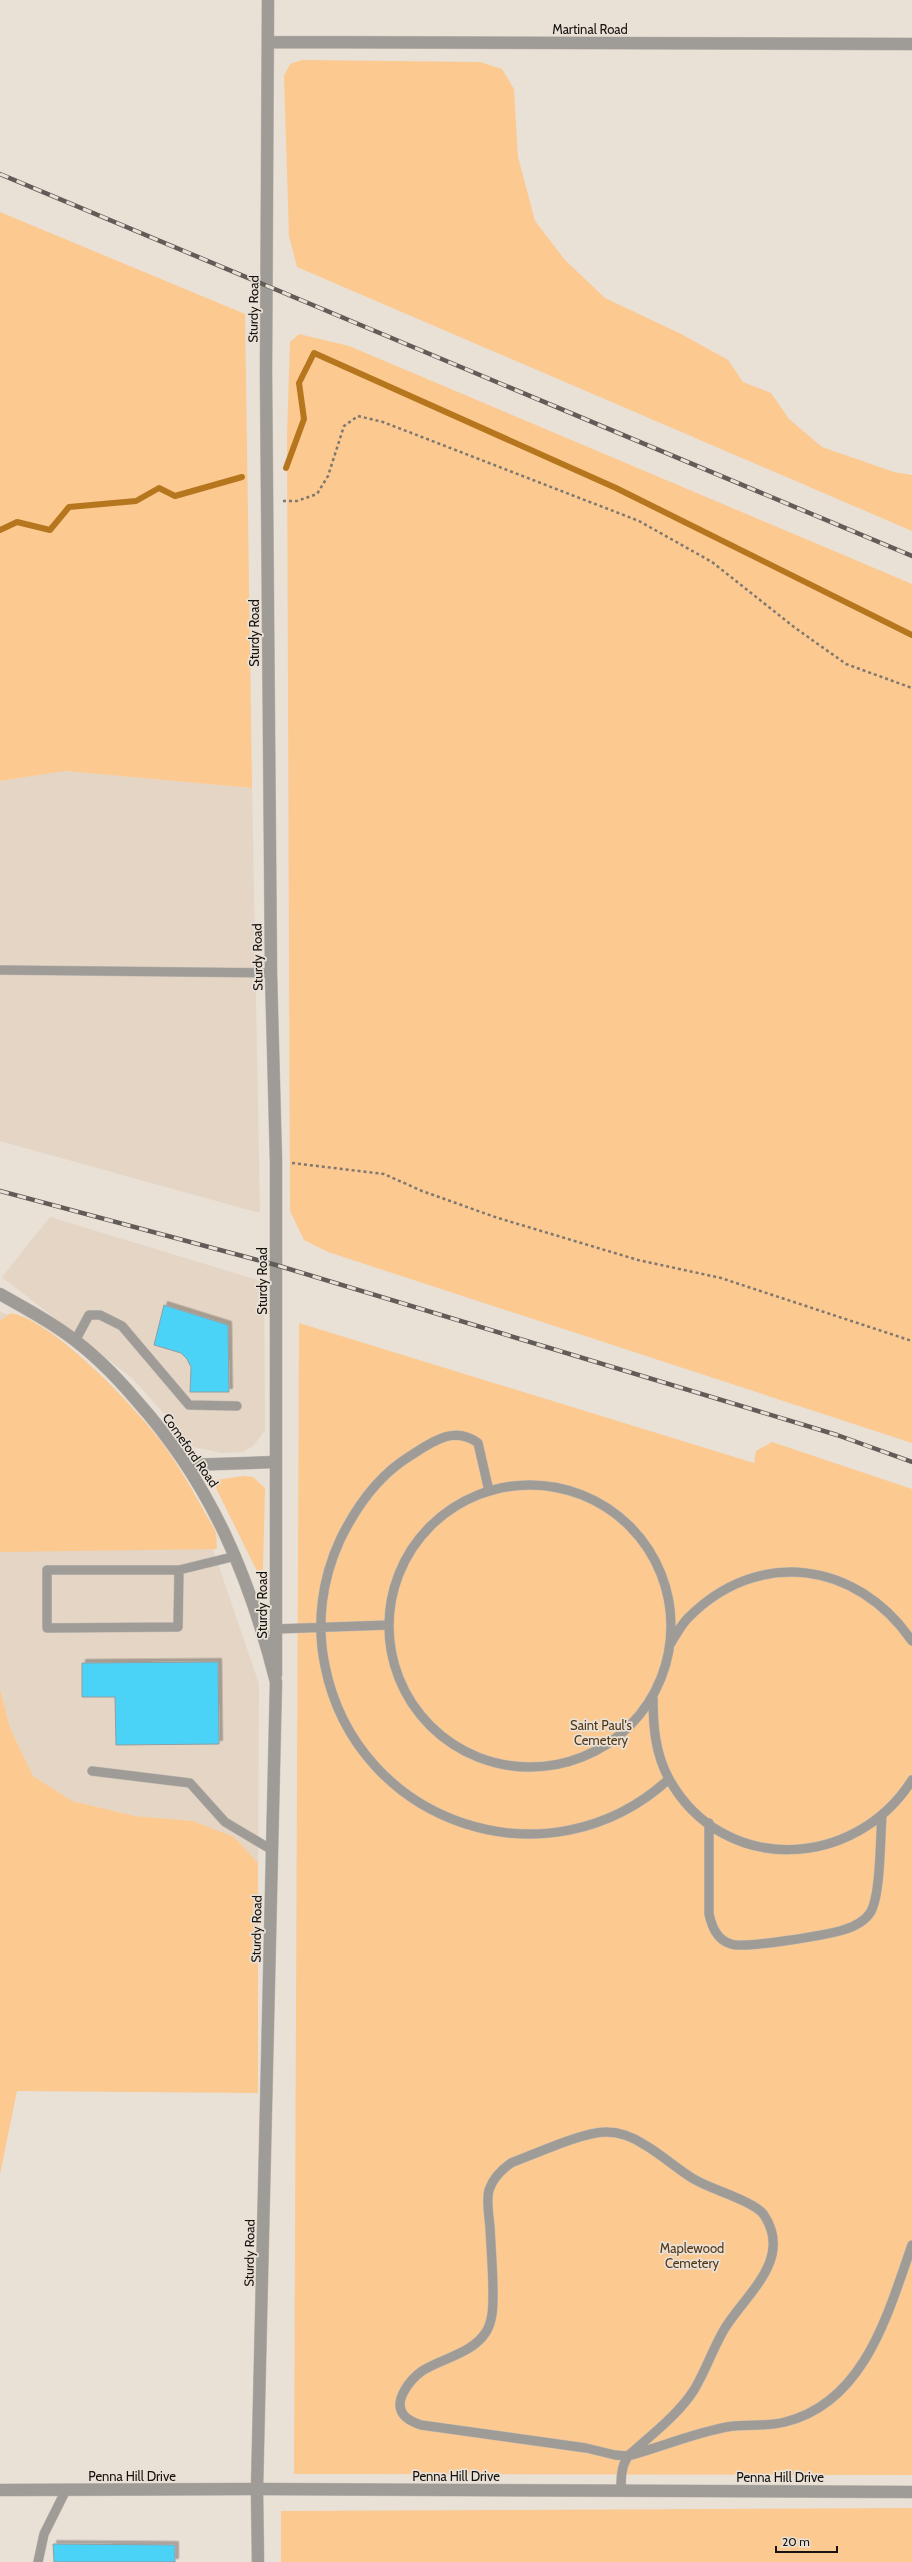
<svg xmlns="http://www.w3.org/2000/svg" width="912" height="2562" viewBox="0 0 912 2562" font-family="Cabin,sans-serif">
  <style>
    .built { fill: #e4d5c5 }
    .green { fill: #fcc990 }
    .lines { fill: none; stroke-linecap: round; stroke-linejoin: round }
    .stream { stroke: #b6761d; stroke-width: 6 }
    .building { fill: #4cd3f7; stroke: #909da2; filter: url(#shadow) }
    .service-casing { stroke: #c3bbb2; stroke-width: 10 }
    .minor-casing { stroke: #c3bbb2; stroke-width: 13 }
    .tertiary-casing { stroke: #c3bbb2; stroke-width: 13 }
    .path { stroke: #7e7871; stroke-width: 2.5; stroke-dasharray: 3 3; stroke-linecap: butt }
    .service { stroke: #9f9b97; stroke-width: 9 }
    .minor { stroke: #9f9b97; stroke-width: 12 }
    .tertiary { stroke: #9f9b97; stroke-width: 12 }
    .rail-casing { stroke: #615c57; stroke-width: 4.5 }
    .rail { stroke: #e9e0d6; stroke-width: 3; stroke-dasharray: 9; stroke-linecap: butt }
    .labels { text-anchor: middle; stroke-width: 3.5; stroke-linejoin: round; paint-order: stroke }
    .street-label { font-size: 13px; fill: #161310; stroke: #e9e0d6 }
    .park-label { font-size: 13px; fill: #543816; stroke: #e9e0d6 }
  </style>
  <defs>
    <filter id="shadow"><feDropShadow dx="3.5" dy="-3.5" stdDeviation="0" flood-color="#0004"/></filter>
  </defs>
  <rect width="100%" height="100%" fill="#e9e0d6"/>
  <path class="built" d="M65,771L252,788L260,1213L0,1141V781Z
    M50,1217L264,1282L265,1430L254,1445L243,1452L222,1453L194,1447L132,1378L2,1277Z
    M0,1311L31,1328L201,1514L259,1684L258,1863L234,1837L193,1821L135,1816L72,1801L33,1776L10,1728L0,1689Z"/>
  <path class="green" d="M302,60L480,62L502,69L514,89L518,157L535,221L565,260L605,298L683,335L728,360L743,382L771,393L789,419L822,447L894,472L912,475V531L297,267L289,236L284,76L290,64Z
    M0,212L245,314L252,788L65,771L0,781Z
    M299,334L349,346L912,584V1443L328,1252L304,1240L290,1211L287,435L290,342Z
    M11,1313C55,1322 132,1404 160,1440C176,1461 190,1486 203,1509C207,1517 213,1525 216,1533C217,1538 216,1544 217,1549L0,1552V1321Z
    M299,1323L754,1463L756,1451L772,1442L912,1489V2475L294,2474Z
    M244,1476L253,1477L265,1488L263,1569L258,1573L216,1488V1480Z
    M0,1689L10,1728L33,1776L72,1801L135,1816L193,1821L234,1837L258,1863V2093L17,2091L0,2174Z
    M912,2508V2562H281V2511Z"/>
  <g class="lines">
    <path class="stream" d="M286,468L304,419L299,383L314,353L616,488L912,635
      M0,530L17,522L50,530L69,507L136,501L159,488L175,496L242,477"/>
  </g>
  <path class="building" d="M164,1305L228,1325L229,1392H190L191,1367L187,1359L181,1353L154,1345Z
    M218,1662L219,1744L116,1745L115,1697H82V1663Z
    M53,2544L175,2545V2562H54Z"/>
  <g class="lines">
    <g class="service-casing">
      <path id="service" d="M0,970L271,973
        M75,1341L89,1315H100L122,1326L189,1405L237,1406
        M389 1626a141 141 0 1 1 282 0a141 141 0 1 1-282 0Z
        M489,1491L478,1443C454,1425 432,1442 410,1456C379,1475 356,1507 340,1540C322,1579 316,1623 325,1666C357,1825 549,1889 669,1779
        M179,1570L178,1627L47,1628V1570H179L236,1556
        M276,1629L388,1625
        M671,1643C676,1635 681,1625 688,1618C758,1547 857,1561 912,1641
        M653,1697C653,1726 655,1753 669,1779C723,1876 855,1870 912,1780
        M92,1771L190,1783L225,1822L272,1850
        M709,1823V1914C712,1927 717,1940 731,1944C744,1949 826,1935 843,1930C853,1927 864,1922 870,1913C881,1896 880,1838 882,1816
        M621,2490C621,2478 621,2467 628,2456C650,2436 678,2415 694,2390C706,2370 713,2348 725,2328C747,2293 793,2259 764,2215C755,2201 709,2189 692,2178C676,2168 662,2155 645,2145C633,2137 620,2132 606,2132C582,2132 535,2154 511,2163C501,2170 493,2178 489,2190C486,2201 489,2216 490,2227C491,2249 493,2271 493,2294C493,2306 493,2321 486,2332C472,2354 442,2358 422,2371C411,2379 393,2400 403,2414C407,2420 415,2423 421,2425L586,2448L615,2455L628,2456C661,2447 694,2433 727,2427C746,2424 766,2427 785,2422C865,2402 888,2313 912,2245
        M38,2562L44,2534L66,2490"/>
    </g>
    <g class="minor-casing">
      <path id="minor" d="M268,0L266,373L271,973L276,1161V1675
        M268,42L912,44
        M187,1465L276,1462
        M0,2490L257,2489L912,2492"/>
    </g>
    <g class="tertiary-casing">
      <path id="tertiary" d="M0,1294C21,1306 44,1318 65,1333C92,1352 116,1376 137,1401C211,1484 249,1575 276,1682L257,2489L258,2562"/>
    </g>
    <path class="path" d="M283,501H297L317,494L328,476L344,426L358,416L383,422L639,521L712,562L794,627L846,664L912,688
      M292,1163L384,1174L422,1191L498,1218L638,1260L721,1278L912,1341"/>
    <use href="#service" class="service"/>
    <use href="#minor" class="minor"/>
    <use href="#tertiary" class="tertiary"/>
    <g class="rail-casing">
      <path id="rail" d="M0,174L912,556
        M0,1191L276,1265L837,1435L912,1462"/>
    </g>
    <use href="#rail" class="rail"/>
  </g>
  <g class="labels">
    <g class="street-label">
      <text x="590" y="34">Martinal Road</text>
      <text transform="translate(253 309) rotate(-89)" y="5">Sturdy Road</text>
      <text transform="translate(254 633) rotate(-90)" y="5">Sturdy Road</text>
      <text transform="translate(257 957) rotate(-91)" y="5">Sturdy Road</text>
      <text transform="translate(262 1281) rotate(-90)" y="5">Sturdy Road</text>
      <text transform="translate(191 1450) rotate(55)" y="5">Comeford Road</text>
      <text transform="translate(262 1605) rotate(-90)" y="5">Sturdy Road</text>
      <text transform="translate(256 1929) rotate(-89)" y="5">Sturdy Road</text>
      <text transform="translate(249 2253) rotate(-89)" y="5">Sturdy Road</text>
      <text x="132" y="2481">Penna Hill Drive</text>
      <text x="456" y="2481">Penna Hill Drive</text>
      <text x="780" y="2482">Penna Hill Drive</text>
    </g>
    <g class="park-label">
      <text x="601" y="1730">Saint Paul's<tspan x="601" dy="15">Cemetery</tspan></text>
      <text x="692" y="2253">Maplewood<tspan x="692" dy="15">Cemetery</tspan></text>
    </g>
  </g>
  <path d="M776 2546v6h61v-6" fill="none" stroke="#161310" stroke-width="2"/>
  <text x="782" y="2546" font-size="12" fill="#161310" stroke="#e9e0d6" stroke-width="3" paint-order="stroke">20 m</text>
</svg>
